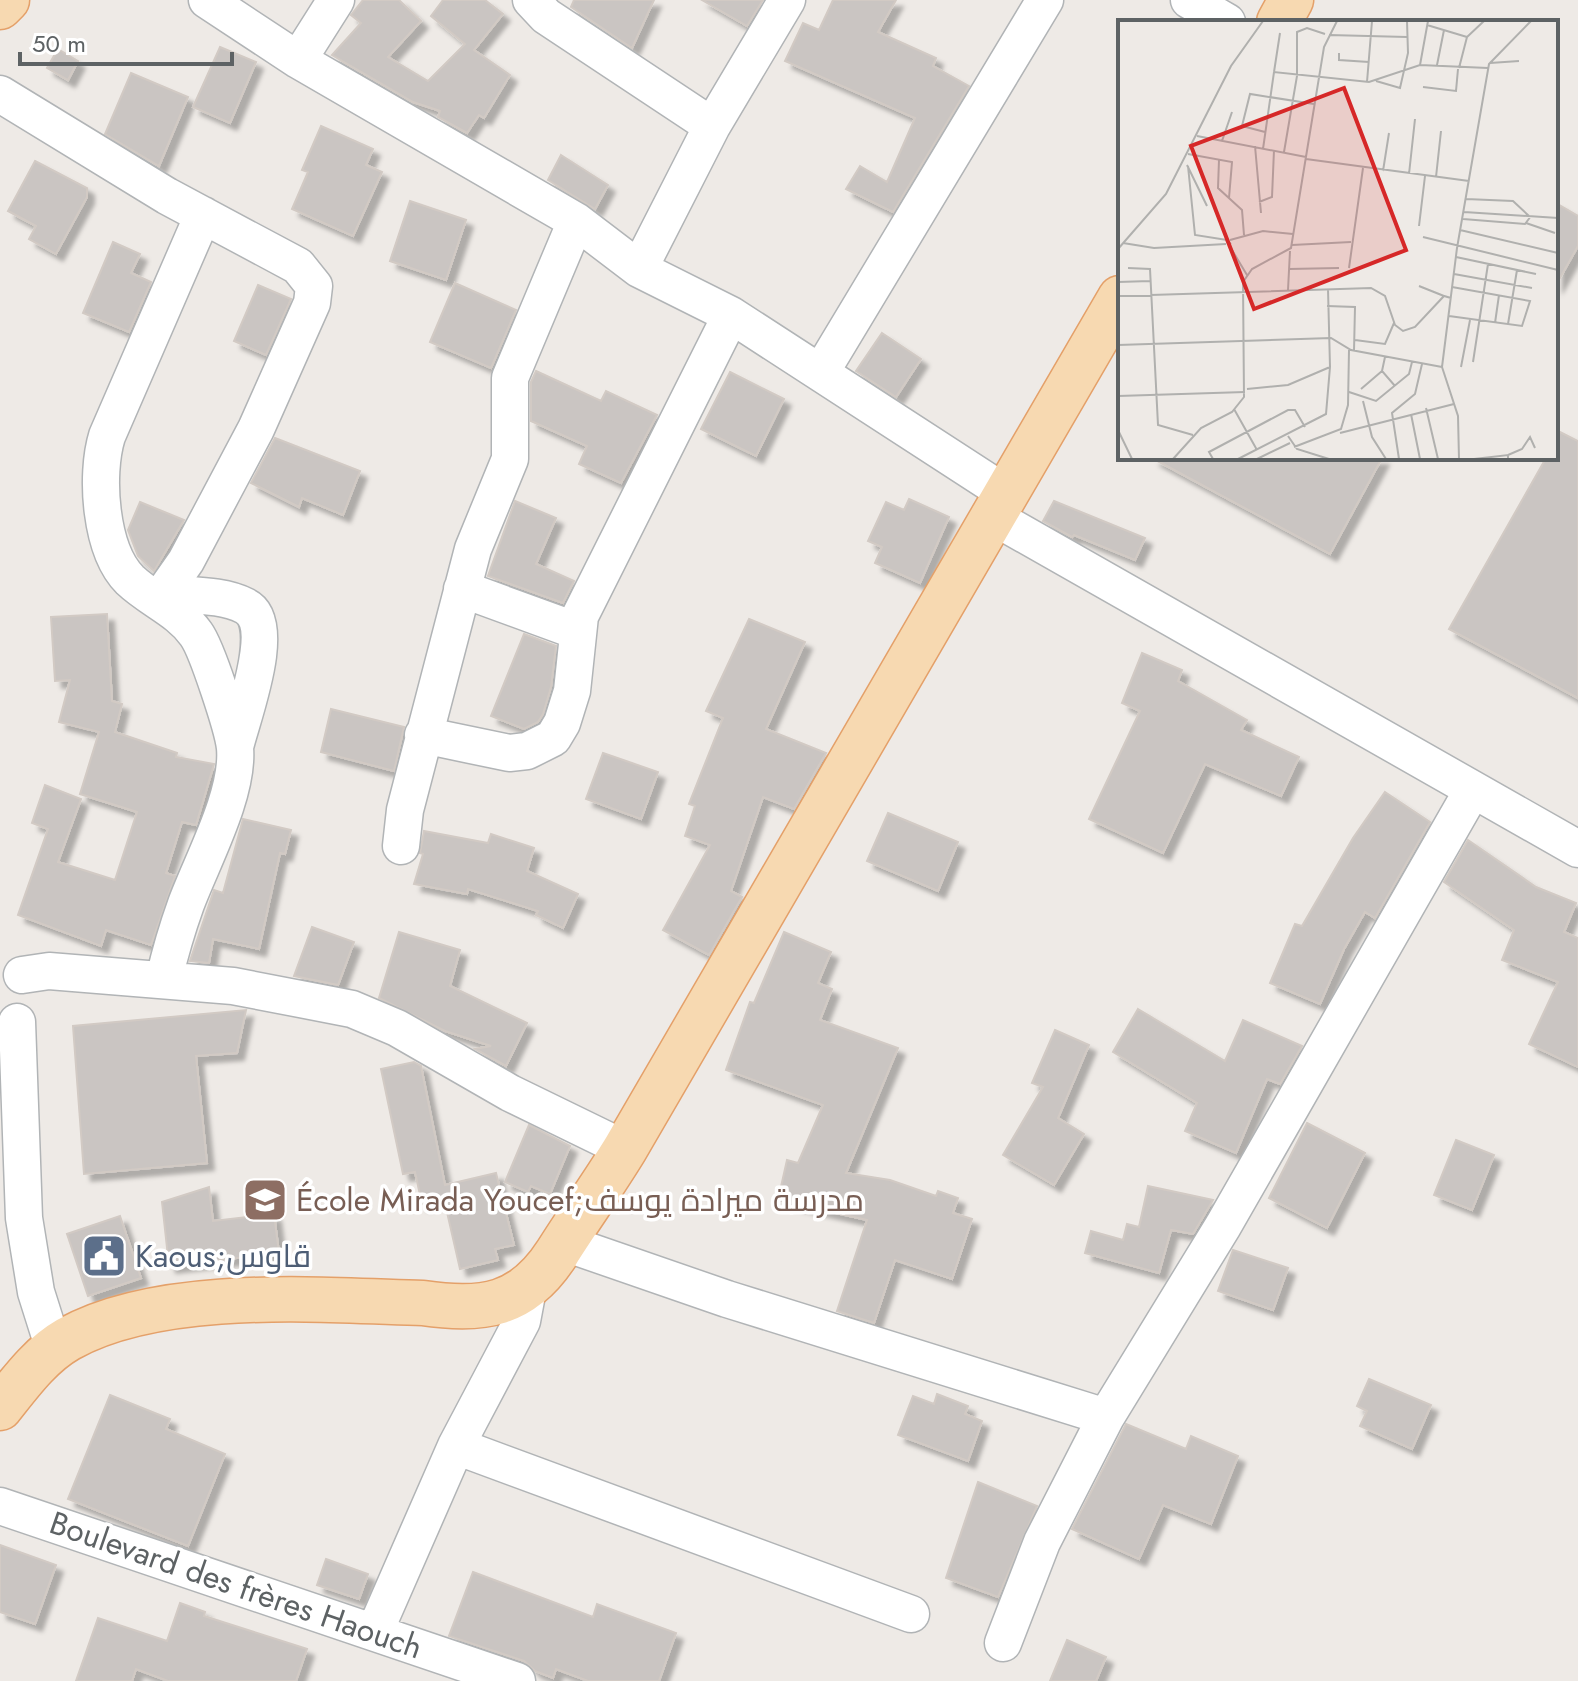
<svg xmlns="http://www.w3.org/2000/svg" width="1578" height="1681" viewBox="0 0 1578 1681" font-family="Jost,Cairo,sans-serif">
  <style>
    .building { fill: #cac5c2; stroke: #d2cac4; stroke-width: 2; filter: url(#shadow) }
    .lines { fill: none; stroke-linecap: round; stroke-linejoin: round }
    .minor-casing { stroke: #b1b4b6; stroke-width: 39 }
    .major-casing { stroke: #e4a069; stroke-width: 47 }
    .minor { stroke: #fff; stroke-width: 36 }
    .major { stroke: #f7d9b1; stroke-width: 44 }
    .labels { text-anchor: middle; stroke-width: 7; stroke-linejoin: round; paint-order: stroke }
    .education-label { font-size: 32px; fill: #785e54; stroke: #fff; text-anchor: start }
    .service-label { font-size: 32px; fill: #4e5e75; stroke: #fff; text-anchor: start }
    .street-label { font-size: 32px; fill: #5d6264; stroke: #fff }
    .inset-road { fill: none; stroke: #b0b0ae; stroke-width: 2 }
    .view { fill: #d62828; fill-opacity: 0.15; stroke: #d62828; stroke-width: 4 }
    .inset-edge { fill: none; stroke: #5d6264; stroke-width: 4 }
  </style>
  <defs>
    <filter id="shadow"><feDropShadow dx="7" dy="7" stdDeviation="2" flood-color="#0004"/></filter>
  </defs>
  <rect width="100%" height="100%" fill="#eeeae6"/>
  <path class="building" d="M363,0H399L421,21L388,57L428,81L465,44L431,16L443,0H485L503,14L474,50L510,75L484,118L479,115L467,133L438,117L440,111L413,102L332,55L361,23L351,15Z
    M574,0H654L632,48L571,7Z
    M702,0H763L747,26Z
    M833,0H896L878,32L936,58L933,66L969,86L893,212L846,189L860,166L887,182L915,118L785,61L803,23L819,30Z
    M220,47L256,62L230,123L193,107Z
    M58,49L78,61L68,80L47,68Z
    M131,73L188,97L159,166L105,134Z
    M321,126L373,149L366,165L382,172L353,236L292,209L308,172L302,170Z
    M561,155L608,185L595,209L548,180Z
    M35,161L87,188V197L56,254L29,239L36,226L8,211Z
    M410,201L466,220L446,280L390,261Z
    M1556,203L1578,216V246L1556,285Z
    M113,242L140,254L131,273L151,282L129,332L83,313Z
    M455,283L516,310L491,368L430,342Z
    M258,285L291,299L266,355L234,341Z
    M882,333L921,359L896,397L856,371Z
    M536,371L601,401L606,391L657,415L621,483L579,464L587,446L531,421V382Z
    M730,372L784,399L756,456L701,429Z
    M1556,430L1578,441V698L1449,629L1546,458H1556Z
    M275,438L360,471L343,515L302,498L299,507L251,483Z
    M1152,458H1382L1330,554Z
    M909,499L949,517L920,583L875,563L882,547L868,541L886,502L904,510Z
    M515,501L556,518L536,564L574,581L563,603L488,576Z
    M1054,501L1145,538L1135,560L1074,535L1072,537L1043,521Z
    M140,502L184,520L154,571L138,556L128,530Z
    M107,614L112,701L122,704L115,732L177,753L176,757L214,764L196,825L182,822L166,873L175,876L151,945L106,930L101,946L18,915L48,829L32,823L45,785L81,799L58,862L115,880L137,812L80,794L99,732L59,722L70,680L55,681L51,617Z
    M749,619L805,642L766,729L826,753L794,809L763,797L731,891L742,897L709,955L663,930L710,845L685,836L695,806L689,804L723,718L706,711Z
    M524,634L556,646L551,687L543,714L538,722L524,729L491,716Z
    M1142,653L1182,670L1178,681L1247,720L1241,730L1299,757L1281,796L1205,764L1163,853L1089,819L1140,711L1122,703Z
    M331,709L404,727L394,771L321,752Z
    M603,753L658,772L641,819L586,799Z
    M1385,792L1430,822L1375,918L1365,912L1344,949L1320,1004L1270,983L1295,924L1302,926L1353,838Z
    M888,813L958,842L938,891L867,861Z
    M243,819L291,830L285,854L280,853L259,949L213,939L209,963L190,961L214,890L223,893Z
    M424,831L488,843L491,834L534,848L527,871L578,894L563,928L536,915L538,911L468,889L467,894L414,884L423,854L420,853Z
    M1468,840L1536,887L1576,903L1564,932L1578,938V1067L1529,1044L1558,982L1502,960L1514,930L1444,882Z
    M312,927L354,942L338,985L294,976Z
    M399,932L460,950L450,986L527,1023L506,1066L475,1049L491,1046L445,1031L379,998Z
    M784,932L831,952L818,983L832,989L820,1020L898,1048L846,1173L890,1180L936,1196L938,1191L958,1198L953,1213L972,1219L952,1279L895,1260L874,1323L837,1311L867,1220L778,1200L787,1160L798,1163L823,1105L726,1070L750,1002L754,1003Z
    M1138,1009L1225,1061L1243,1020L1302,1046L1280,1084L1267,1079L1236,1153L1185,1131L1197,1103L1113,1052Z
    M246,1010L237,1053L196,1056L207,1163L84,1174L73,1026Z
    M1055,1030L1089,1045L1058,1118L1084,1134L1054,1185L1003,1155L1043,1087L1032,1083Z
    M414,1062L421,1066L445,1185L496,1173L514,1245L495,1249L498,1260L460,1269L444,1199L422,1204L415,1172L403,1174L381,1069Z
    M1307,1123L1365,1153L1327,1228L1269,1198Z
    M529,1125L570,1146L550,1194L531,1186L528,1192L505,1182Z
    M1456,1140L1494,1155L1472,1210L1434,1195Z
    M1148,1186L1213,1200L1193,1234L1171,1230L1159,1273L1085,1253L1091,1231L1123,1240L1127,1224L1139,1227Z
    M209,1187L213,1221L274,1214L279,1253L169,1266L162,1202Z
    M120,1216L141,1278L88,1296L67,1234Z
    M1233,1250L1288,1268L1273,1310L1218,1291Z
    M1369,1379L1431,1405L1412,1449L1360,1426L1367,1411L1357,1406Z
    M937,1394L968,1406L965,1414L982,1421L968,1461L898,1435L913,1396L934,1404Z
    M110,1395L170,1419L166,1429L225,1454L188,1546L68,1499Z
    M1126,1424L1186,1449L1191,1436L1238,1456L1211,1524L1163,1505L1139,1559L1072,1529Z
    M978,1482L1037,1506L998,1597L946,1578Z
    M0,1545L56,1565L35,1624L0,1612Z
    M326,1559L368,1574L359,1599L317,1585Z
    M473,1572L593,1617L597,1604L676,1633L659,1681H588L556,1669L553,1678L535,1671L524,1661L449,1636Z
    M180,1603L205,1612L204,1616L307,1649L296,1681H168L136,1669L132,1681H76L98,1618L167,1641Z
    M1067,1640L1106,1657L1096,1681H1050Z"/>
  <g class="lines">
    <g class="minor-casing">
      <path id="minor" d="M207,0L298,60L576,221L639,269L731,315L1007,494
        M531,0L546,16L712,126
        M1189,0L1227,22
        M298,60L336,0
        M0,94L167,196L298,266L314,286L312,303L256,429L186,561L158,601
        M639,269L712,126L787,0
        M821,372L1045,0
        M992,516L1578,849
        M462,589L577,631
        M164,593C189,596 222,594 245,606C279,623 242,717 235,747
        M423,735L509,753L527,751L553,738L562,723L572,691L580,616L731,315
        M401,846L405,810L473,549L510,459V378L576,221
        M22,975L49,971L233,986L352,1009L397,1028L510,1093L625,1149
        M164,979C170,953 177,929 186,904C202,861 239,794 235,748C233,729 207,649 196,634C179,610 151,600 130,580C100,550 95,475 107,436L203,215
        M17,1022L24,1218L36,1292L54,1349
        M565,1243L727,1299L1106,1417
        M456,1446L911,1614
        M0,1506L517,1681
        M375,1631L456,1446L522,1321L528,1289
        M1003,1643L1042,1542L1106,1417L1223,1226L1472,791"/>
    </g>
    <g class="major-casing">
      <path id="major" d="M0,7L7,0
        M1279,22L1291,0
        M0,1408C20,1383 40,1355 68,1339C161,1287 320,1300 423,1303C483,1312 523,1306 557,1253C579,1218 603,1185 625,1149L1120,298"/>
    </g>
    <use href="#minor" class="minor"/>
    <use href="#major" class="major"/>
  </g>
  <defs>
    <g id="school-square" transform="scale(2.3)"><rect x="-9" y="-9" width="18" height="18" rx="4" fill="#8d6e63" stroke="#fff"/><path d="M0-5L7-2L0 1L-7-2ZM-4 1L0 2.5L4 1V4Q0 6-4 4Z" fill="#fff"/></g>
    <g id="civic-square" transform="scale(2.3)"><rect x="-9" y="-9" width="18" height="18" rx="4" fill="#5c6f8a" stroke="#fff"/><path d="M-.6-6.5H3V-4.5H.6V-3L4-1V1h2V6H-6V1h2V-1L-.6-3ZM-1.2 2.5V6h2.4V2.5Z" fill="#fff"/></g>
  </defs>
  <g fill-rule="evenodd">
    <use href="#school-square" x="265" y="1200"/>
    <use href="#civic-square" x="104" y="1256"/>
  </g>
  <g class="labels">
    <g class="education-label">
      <text x="296" y="1211">École Mirada Youcef;مدرسة ميرادة يوسف</text>
    </g>
    <g class="service-label">
      <text x="135" y="1267">Kaous;قاوس</text>
    </g>
    <g class="street-label">
      <text transform="translate(236 1585) rotate(19)" y="11">Boulevard des frères Haouch</text>
    </g>
  </g>
  <g transform="translate(1118 20)">
    <rect width="440" height="440" fill="#eeeae6"/>
    <path class="inset-road" d="M309,5L349,17M211,15L289,17M221,33V40L251,42M372,43L401,41M302,45L310,1M319,45L326,10M341,48L349,17L366,1M156,52L162,13M258,61L282,68L290,33L289,1M249,62L254,1M305,67L338,71L340,49M147,112L124,106L132,74L196,84M79,116L188,137M104,121L114,92M137,126L143,193M145,129L156,52L251,62L302,45L370,48M166,132L179,56V12L189,8L207,14M70,134L114,142L111,178M188,139L351,161M101,140L100,168L124,190L126,215M69,145L89,186M70,146L77,215L109,220M265,151L271,113M291,154L297,99M318,157L323,111M348,179L395,181L411,196M141,182L154,177L156,130M346,192L440,198M345,199L407,204L413,196M408,203L437,213M301,206L307,156M342,210L440,233M305,217L440,250M112,220L145,211L175,214M5,223L36,228L108,224M113,224L108,220L129,255M174,225L233,222M0,229L48,174L113,46L145,1M338,237L418,254M10,248L32,249L40,405L75,415M231,248L245,148M171,249L221,248M336,254L414,268M0,262L32,261M301,266L326,276M170,270L172,231M0,276L253,268L267,276L277,305L285,311L297,307L326,276L333,278M209,286L237,287L236,331M331,296L404,306L412,281L334,267M377,303L381,275M390,304L399,250M237,320L267,324L276,303M0,325L213,318L233,330L324,347M267,337L264,351L277,366M355,342L370,244M343,347L352,300M129,369L170,365L212,347L210,269M243,369L264,351M231,372L258,381L291,354L294,342M0,376L127,372M245,381L254,417L268,439M308,388L320,439M116,389L139,430M293,394L302,439M0,410L14,439M222,413L336,384M170,416L179,429L211,439M176,427L223,409L230,385L231,330M390,435L404,429L412,417L417,428M55,439L83,408L114,392L126,377L125,262L134,249L173,228L206,27L219,1M95,439L91,432L170,390H177L187,407M120,439L208,394L212,347M139,439L172,423M281,439L274,393L297,374L304,344M341,439L340,396L324,347L339,228L371,44L413,1M356,439L390,435V439"/>
    <path class="view" d="M226,68L288,230L136,289L73,126Z"/>
    <rect width="440" height="440" class="inset-edge"/>
  </g>
  <path d="M20 52v12h212v-12" fill="none" stroke="#5d6264" stroke-width="4"/>
  <text x="32" y="52" font-size="24" fill="#5d6264" stroke="#ffffff" stroke-width="6" paint-order="stroke">50 m</text>
</svg>
